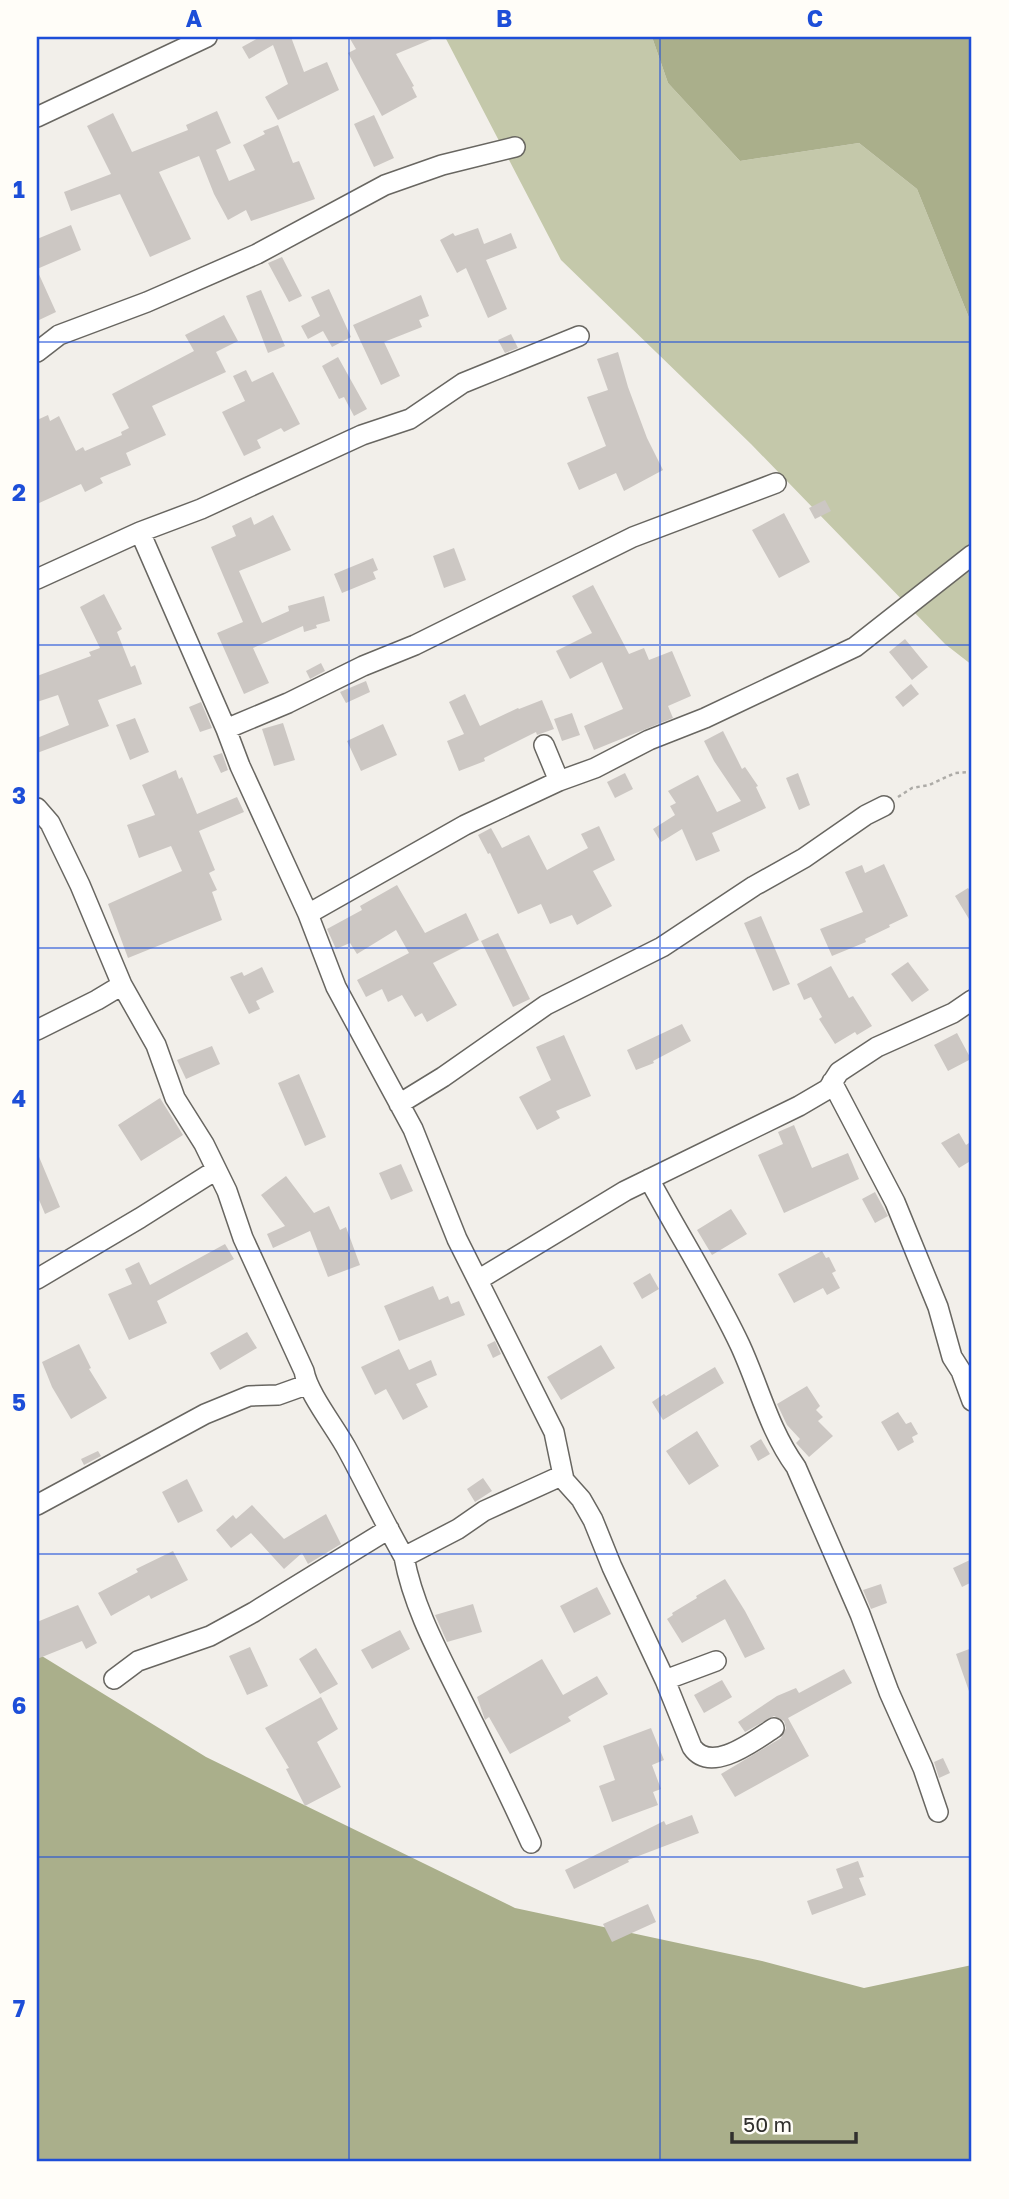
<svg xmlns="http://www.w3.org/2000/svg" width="1009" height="2199" viewBox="0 0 1009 2199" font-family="'Golos Text',sans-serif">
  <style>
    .green { fill: #c4c8aa }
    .forest { fill: #aaaf8b }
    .building { fill: #ccc7c3 }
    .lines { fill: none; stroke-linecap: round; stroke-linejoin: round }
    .street-casing { stroke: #686661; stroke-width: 22 }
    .path { stroke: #adaba7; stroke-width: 2.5; stroke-dasharray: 3.5 3.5; stroke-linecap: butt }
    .street { stroke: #fff; stroke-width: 19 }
    .grid { fill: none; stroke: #1d4ed8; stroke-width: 2; stroke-opacity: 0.55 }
    .neatline { fill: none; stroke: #1d4ed8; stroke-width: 2.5 }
    .grid-label { font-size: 23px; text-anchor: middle; font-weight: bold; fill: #1d4ed8 }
  </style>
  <rect width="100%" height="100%" fill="#f2efea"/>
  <path class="green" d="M445,37H652L668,83L740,161L859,143L917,189L972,325V665L945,644L751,444L561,260Z"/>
  <path class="forest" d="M652,37H972V325L917,189L859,143L740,161L668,83Z
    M37,1653L206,1757L515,1908L762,1961L864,1988L972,1965V2162H37Z"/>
  <path class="building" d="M260,37H291L304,72L327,62L339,90L278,120L265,97L288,84L273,45L249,59L242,47Z
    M349,37H437L396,54L414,86L412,87L417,97L382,116L348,53L356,49Z
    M217,111L231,143L216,150L229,181L255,170L243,145L265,134L263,131L278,125L293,163L299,161L315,199L251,221L246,210L228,220L214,194L199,156L159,172L191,239L150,257L120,194L71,211L64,192L111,174L87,126L113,113L132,152L188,130L186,125Z
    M374,115L394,158L374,167L354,124Z
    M71,225L81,250L37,269V239Z
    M478,228L484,244L511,233L517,248L486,260L507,309L488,318L466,268L457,273L440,240L453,233L455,236Z
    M282,257L302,296L289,302L268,263Z
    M37,270L56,312L37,321Z
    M329,289L351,337L332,347L323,331L308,339L301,326L320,316L311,297Z
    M261,290L285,346L268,353L246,296Z
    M421,295L429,316L419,320L422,327L384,342L400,376L381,385L353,325Z
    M224,315L238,341L216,352L226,372L152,406L166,435L126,453L131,465L100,478L103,483L85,492L81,484L37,504V420L48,415L50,421L59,416L76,451L83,447L85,451L122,435L121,432L129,428L112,394L194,351L185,335Z
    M511,334L518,348L505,353L498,340Z
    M618,352L628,387L647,438L663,470L624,491L616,473L579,490L567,463L606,446L587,397L608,390L597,359Z
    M338,357L367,409L354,416L344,397L339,399L322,366Z
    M246,370L252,382L273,372L300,424L284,432L281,428L257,440L261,448L244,456L222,412L245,401L233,376Z
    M825,500L831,511L815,519L809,508Z
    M784,513L810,562L779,578L752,530Z
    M273,515L291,550L239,571L262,623L289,611L288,606L324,596L330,621L316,625L317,628L304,632L303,626L253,648L269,683L244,694L217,633L243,622L211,547L236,536L232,526L251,517L254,525Z
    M454,548L466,580L444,588L433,556Z
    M373,558L378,570L373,572L376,579L342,593L334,574Z
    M593,585L629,654L644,648L649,660L672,651L691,696L668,706L673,718L594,750L584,726L623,709L602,662L570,679L556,651L592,633L572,596Z
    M104,594L122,629L117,632L131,667L135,665L142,684L98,700L109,726L37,753V738L69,725L58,695L37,702V676L91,656L89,652L100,648L80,607Z
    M905,639L928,667L912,680L889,652Z
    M321,663L325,671L310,679L306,671Z
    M366,681L370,692L346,703L340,692Z
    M911,684L919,694L903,707L895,697Z
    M465,694L480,726L518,708L519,709L542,700L554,729L537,735L536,732L484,758L485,761L459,771L447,741L464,734L449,702Z
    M201,702L212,728L200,732L189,707Z
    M572,713L580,735L562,741L554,719Z
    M135,718L149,752L130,760L116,725Z
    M283,723L295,760L274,766L262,729Z
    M383,724L397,755L361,771L347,741Z
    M723,731L742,769L745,767L758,786L756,787L766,808L712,833L720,851L696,861L682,829L661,842L653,829L675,815L670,806L676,803L668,791L698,775L717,812L741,801L714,761L704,741Z
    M222,753L228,770L221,773L213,756Z
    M176,770L179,779L182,777L197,814L237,797L244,812L199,831L215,870L209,873L217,890L212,892L222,920L128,958L108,904L182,871L171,846L139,858L127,825L155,815L142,785Z
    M625,773L633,789L615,798L607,782Z
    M798,773L810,805L799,810L786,778Z
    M599,826L615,860L593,871L612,906L577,925L572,915L550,924L541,904L518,914L490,853L488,854L478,835L491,828L502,848L529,835L547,870L588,848L581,834Z
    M884,864L908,916L889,925L890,927L865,939L866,942L832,956L820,929L863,912L845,872L862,865L865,873Z
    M397,885L425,933L466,913L479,940L433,963L457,1005L427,1022L422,1013L415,1017L402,995L388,1002L382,989L366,997L357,980L409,953L396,930L357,954L350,943L336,949L327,929L362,910L360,906Z
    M968,888L972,894V924L955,896Z
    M761,916L790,984L773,991L744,923Z
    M498,933L530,999L513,1007L481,941Z
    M908,962L929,990L912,1002L891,974Z
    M831,966L849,998L853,996L872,1026L857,1035L855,1032L835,1044L819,1019L822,1017L811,997L804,1000L797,984Z
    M262,967L274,992L256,1001L260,1009L249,1014L230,977L242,972L244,976Z
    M682,1024L691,1041L653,1061L654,1063L636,1070L627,1050Z
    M957,1033L971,1059L948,1071L934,1045Z
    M564,1035L591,1096L556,1111L560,1118L537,1130L519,1097L551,1080L536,1047Z
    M212,1046L220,1064L186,1079L177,1060Z
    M299,1074L326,1137L305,1146L278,1083Z
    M160,1098L183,1135L141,1161L118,1125Z
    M794,1125L812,1168L848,1153L859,1179L784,1213L758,1155L783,1144L778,1132Z
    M959,1133L966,1145L972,1141V1160L959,1168L941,1143Z
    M37,1152L60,1207L45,1214L37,1195Z
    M401,1164L413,1191L391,1200L379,1173Z
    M286,1176L314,1213L329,1206L340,1230L346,1227L360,1265L328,1277L310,1231L273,1248L267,1234L285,1226L261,1195Z
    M875,1192L888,1216L875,1223L862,1199Z
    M731,1209L747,1234L712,1255L697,1230Z
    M225,1244L234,1259L157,1301L167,1323L129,1340L108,1294L132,1284L125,1269L139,1262L150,1285Z
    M822,1251L826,1258L829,1257L836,1271L832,1273L840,1288L827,1295L823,1288L794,1303L778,1274Z
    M650,1273L659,1289L642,1299L633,1283Z
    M433,1286L439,1300L448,1296L451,1304L459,1301L465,1315L399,1341L384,1306Z
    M247,1332L257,1348L220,1370L210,1353Z
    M495,1341L501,1354L493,1358L487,1345Z
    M79,1344L91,1368L89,1369L107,1398L71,1419L52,1387L42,1362Z
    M601,1345L615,1368L561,1400L547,1377Z
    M399,1349L409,1370L431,1360L437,1375L416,1384L428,1407L403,1420L386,1389L375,1395L361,1367Z
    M715,1367L724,1383L663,1420L652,1402L664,1394L666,1396Z
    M807,1386L820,1406L816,1410L823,1417L818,1421L833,1436L809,1457L796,1443L800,1439L787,1425L777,1404Z
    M898,1412L906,1424L911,1422L918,1434L912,1437L914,1442L898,1451L881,1422Z
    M697,1431L719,1466L689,1485L666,1451Z
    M761,1439L770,1454L758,1461L750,1446Z
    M98,1451L101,1456L84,1465L81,1459Z
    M483,1478L492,1491L475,1502L467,1489Z
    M187,1479L203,1511L178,1523L162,1492Z
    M252,1505L284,1539L326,1514L341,1544L308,1564L302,1553L284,1569L251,1533L231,1548L216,1530L233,1515L236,1519Z
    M173,1551L188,1580L151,1599L149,1595L111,1616L98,1593L138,1572L136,1569Z
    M972,1559V1582L962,1587L953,1568Z
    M725,1579L745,1611L765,1649L745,1658L725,1619L682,1643L667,1619L673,1615L672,1613L697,1598L696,1596Z
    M881,1584L887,1603L871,1609L863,1590Z
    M597,1587L611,1614L574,1633L560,1606Z
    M473,1604L482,1632L447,1642L435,1615Z
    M78,1605L97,1643L86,1649L82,1641L37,1659V1622Z
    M400,1630L410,1649L372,1669L361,1650Z
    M250,1647L268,1686L247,1695L229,1656Z
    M316,1648L338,1684L320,1694L299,1659Z
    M972,1648V1694H970L956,1654Z
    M542,1659L563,1695L597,1676L608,1694L568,1717L571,1721L510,1754L489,1717L485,1720L477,1697Z
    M844,1669L852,1683L788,1718L809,1756L735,1797L721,1774L781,1738L786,1728L784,1721L774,1716L745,1732L738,1722L777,1696L796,1688L799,1693Z
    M722,1680L732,1697L704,1713L694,1695Z
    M321,1697L338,1729L317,1742L341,1787L305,1806L286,1769L289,1768L265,1728Z
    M651,1728L664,1760L652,1765L661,1789L653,1792L658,1805L612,1822L599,1786L615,1780L603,1746Z
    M943,1758L950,1773L939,1778L934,1762Z
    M692,1815L699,1833L628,1860L629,1862L574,1889L565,1870L664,1821L666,1825Z
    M858,1861L864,1877L859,1878L866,1895L812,1915L807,1901L843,1888L836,1869Z
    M648,1904L656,1922L612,1942L603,1924Z"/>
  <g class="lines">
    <g class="street-casing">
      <path id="street" d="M37,117L207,37
        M37,352L59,335L147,302L257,254L385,185L442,165L515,147
        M140,532L226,729L240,766L308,914L336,987L413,1129L457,1239L554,1432L564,1480L581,1499L593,1520L612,1567L665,1680L692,1747C711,1775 755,1740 774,1728
        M37,579L140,532L201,509L362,435L410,419L463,383L579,336
        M226,729L288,703L363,666L415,645L633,537L776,483
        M544,745L559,781
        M37,808L50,823L80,885L122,985L156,1045L175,1098L204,1144L227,1191L243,1238L304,1371C308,1394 336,1428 348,1451C367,1486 384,1522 404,1557C413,1605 436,1648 458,1692C483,1742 508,1792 531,1843
        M308,914L465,825L559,781L595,768L649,740L705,718L855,647L972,555
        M37,1030L97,1000L122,985
        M832,1082L895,1202L938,1307L952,1357L961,1371L972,1401
        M399,1104L443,1077L546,1005L662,947L754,886L804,858L866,815L884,806
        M649,1179C679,1235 713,1288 740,1345C759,1386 769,1430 796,1467L860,1614L889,1692L923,1768L938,1812
        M37,1279L140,1218L216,1170
        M478,1280L625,1191L799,1106L828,1089L839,1072L877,1047L953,1013L972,1000
        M37,1505L205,1414L249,1396L278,1395L306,1385
        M404,1557L458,1529L484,1511L563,1475
        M114,1679L138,1661L210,1636L254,1612L389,1529
        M665,1680L716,1661"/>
    </g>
    <path class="path" d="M898,797L912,788L929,785L955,773L972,772"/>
    <use href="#street" class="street"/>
  </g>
  <path class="grid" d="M349,37V2162M660,37V2162M37,342H972M37,645H972M37,948H972M37,1251H972M37,1554H972M37,1857H972"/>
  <rect width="1009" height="2199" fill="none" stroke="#fffdf8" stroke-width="77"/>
  <path d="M732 2132v10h124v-10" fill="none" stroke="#31302e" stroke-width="3.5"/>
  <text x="743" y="2132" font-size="21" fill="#31302e" stroke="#fffdf8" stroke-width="5" paint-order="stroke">50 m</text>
  <rect x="38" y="38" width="932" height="2122" class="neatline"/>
  <g class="grid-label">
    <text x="194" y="27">A</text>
    <text x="504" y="27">B</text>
    <text x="815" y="27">C</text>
    <text x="19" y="198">1</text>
    <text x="19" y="501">2</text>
    <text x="19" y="804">3</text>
    <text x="19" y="1107">4</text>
    <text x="19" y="1411">5</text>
    <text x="19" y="1714">6</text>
    <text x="19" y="2017">7</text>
  </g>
</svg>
